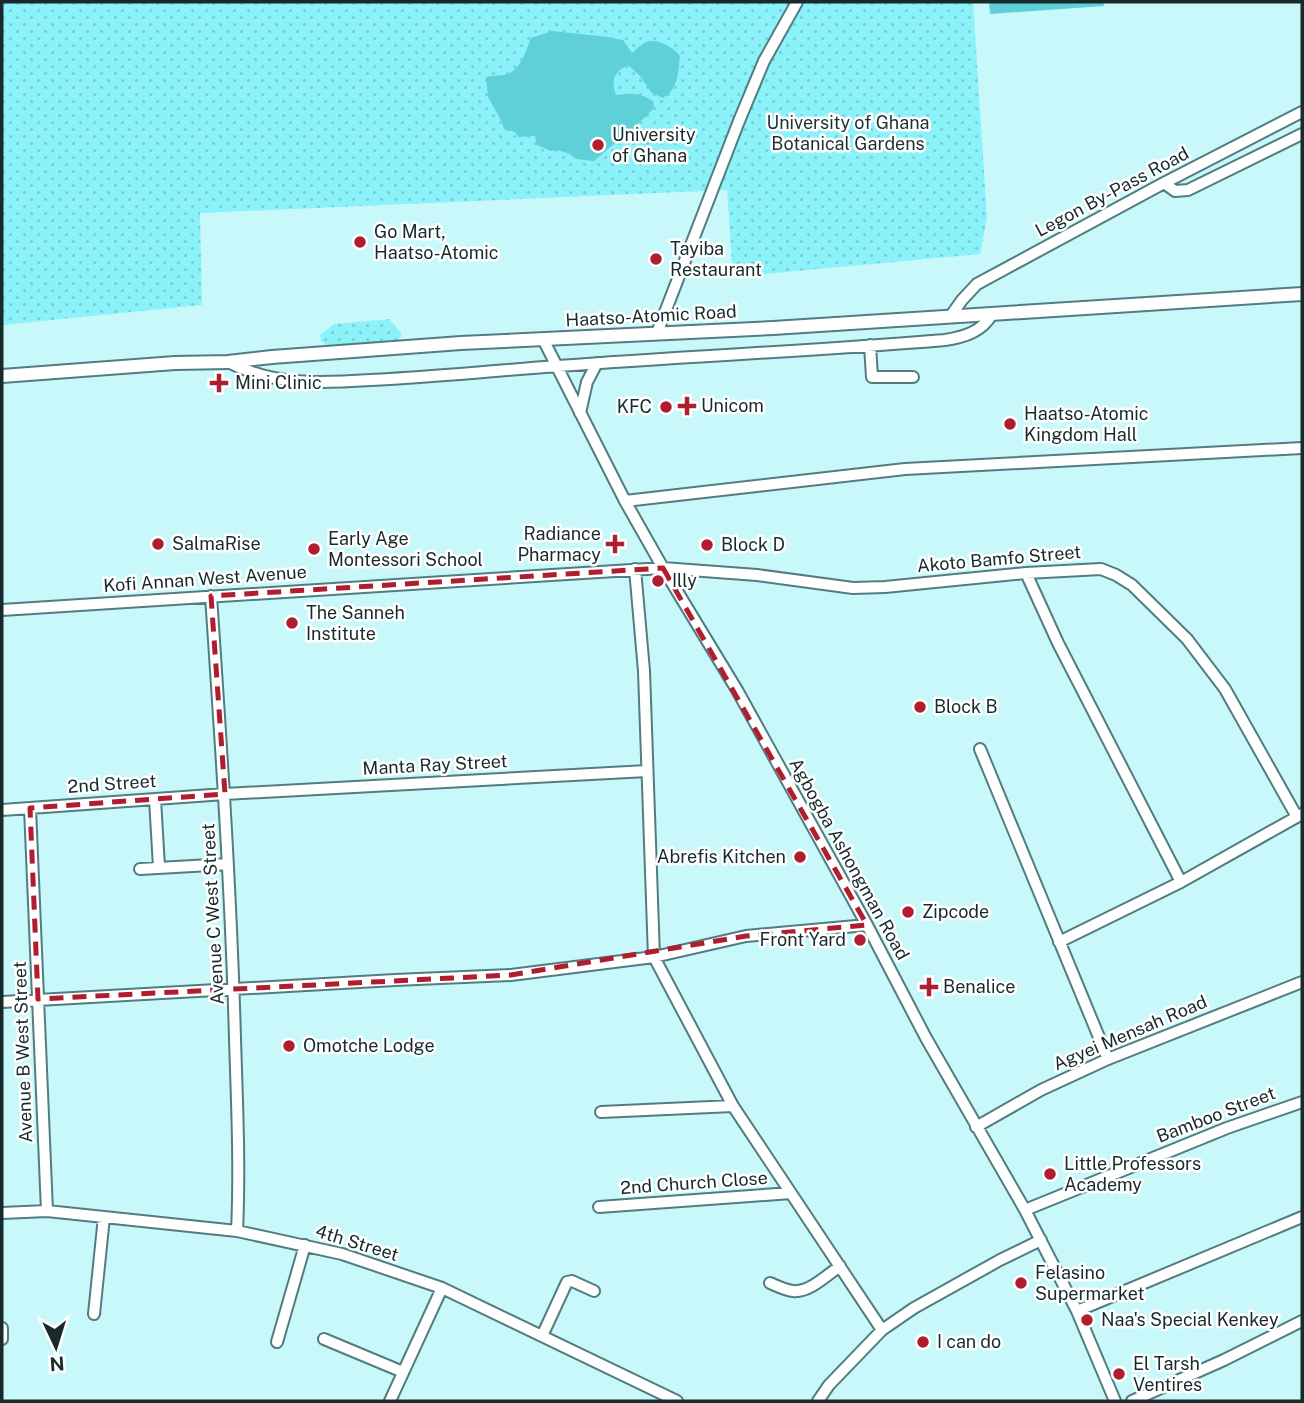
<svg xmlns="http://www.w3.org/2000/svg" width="1304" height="1403" viewBox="0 0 1304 1403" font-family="'Public Sans',sans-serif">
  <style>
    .grass { fill: url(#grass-dots) }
    .water { fill: #60d0d8 }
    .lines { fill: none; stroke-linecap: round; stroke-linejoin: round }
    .minor-casing { stroke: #517d80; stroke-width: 14 }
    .major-casing { stroke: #517d80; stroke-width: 16 }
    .minor { stroke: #fff; stroke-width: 10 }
    .major { stroke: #fff; stroke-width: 12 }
    .marked { fill: none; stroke: #b01d2f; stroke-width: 5; stroke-dasharray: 14 9; stroke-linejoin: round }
    .poi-dot { fill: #b01d2f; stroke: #fff; stroke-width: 2.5 }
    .labels { text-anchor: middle; stroke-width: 5; stroke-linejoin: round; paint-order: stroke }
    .park-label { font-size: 18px; fill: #1d3133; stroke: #fff }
    .poi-label { font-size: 18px; fill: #182b2c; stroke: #fff; text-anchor: start }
    .street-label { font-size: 18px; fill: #182b2c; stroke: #fff }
  </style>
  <defs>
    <pattern id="grass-dots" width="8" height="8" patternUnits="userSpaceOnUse" patternTransform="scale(1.75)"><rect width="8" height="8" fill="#8cf2f9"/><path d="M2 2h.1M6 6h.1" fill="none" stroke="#78d0d6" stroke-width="1.8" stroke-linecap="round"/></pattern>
  </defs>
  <rect width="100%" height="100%" fill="#c9f8fb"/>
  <path class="grass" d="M2,2H973L987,217L980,254L733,277L727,190L200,213L202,305L2,325Z
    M389,319L401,333V337L398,340L328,346L321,341L320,335L334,324Z"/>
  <path class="water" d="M989,2H1103L1104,6L990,14Z
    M552,31L608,37L623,40L632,53C636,50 642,43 647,42C658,38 674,48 680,56C678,73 679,88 663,98L652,93L640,76L628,65C613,73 611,80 616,95C634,94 637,92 653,101L654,108L642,120L594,161L576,159L570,154L558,150L551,151L537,145L535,136L518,137L515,132L504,129L502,122L488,97L486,77C493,75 497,76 504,75C520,72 526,51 531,38Z"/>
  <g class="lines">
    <g class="minor-casing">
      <path id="minor" d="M1164,183L1175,191L1188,190L1302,134
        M950,317L962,300L977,284L1164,183L1302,112
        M657,333L739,121L764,61L797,2
        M543,339L625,501L663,568L737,690L867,925L926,1038L1025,1210L1077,1311L1115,1401
        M870,345L872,377H913
        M228,362C280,389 333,382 389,379C446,376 502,370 558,366C687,356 816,351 945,340C964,337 982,332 992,314
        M580,413L587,382L597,363
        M625,501L905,469L1302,448
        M635,569L644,671L654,957L733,1106L882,1330
        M1026,573L1058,643L1181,882
        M211,596C221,744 231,891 235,1039C237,1103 240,1167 237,1231
        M2,610L663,568L757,575L853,588L885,587L1026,573L1101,569L1116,575L1132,585L1187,639L1225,689L1297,817
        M980,749L1108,1059
        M155,799L159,867
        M30,808L47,1211
        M2,810L225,794L647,771
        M140,869L228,864
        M1059,942L1181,882L1302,814
        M2,1002L395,980L511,975L654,957L746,936L867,925
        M601,1112L733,1106
        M976,1127L1041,1090L1108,1059L1302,982
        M599,1207L791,1193
        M1025,1210L1227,1128L1302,1102
        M2,1213L47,1211L237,1231L342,1254L442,1288L677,1401
        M770,1283C777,1286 785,1290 793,1291C809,1293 827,1275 840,1266
        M1077,1311L1302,1217
        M94,1314L104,1217
        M2,1328V1339
        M542,1336L567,1282L572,1281L594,1291
        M324,1339L403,1372
        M277,1342L305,1245
        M390,1401L442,1288
        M818,1401L829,1385L882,1330L914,1308L1000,1260L1041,1240
        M1132,1401L1224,1360L1302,1321"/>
    </g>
    <g class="major-casing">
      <path id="major" d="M2,376L175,363L228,362L272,357L461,343L773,328L1302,294"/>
    </g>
    <use href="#minor" class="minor"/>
    <use href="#major" class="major"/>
  </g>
  <path class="marked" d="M663,568L867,925L746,936L511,975L38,999L30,808L225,794L211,596Z"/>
  <g class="poi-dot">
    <circle cx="598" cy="145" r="7"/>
    <circle cx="360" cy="242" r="7"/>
    <circle cx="656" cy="259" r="7"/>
    <path d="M215.5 372.5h7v7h7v7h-7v7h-7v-7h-7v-7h7z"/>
    <path d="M683.5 395.5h7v7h7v7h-7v7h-7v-7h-7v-7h7z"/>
    <circle cx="666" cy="407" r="7"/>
    <circle cx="1010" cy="424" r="7"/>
    <circle cx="158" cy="544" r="7"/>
    <path d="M611.5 533.5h7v7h7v7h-7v7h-7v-7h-7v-7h7z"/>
    <circle cx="707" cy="545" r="7"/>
    <circle cx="314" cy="549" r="7"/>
    <circle cx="658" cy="581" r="7"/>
    <circle cx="292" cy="623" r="7"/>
    <circle cx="920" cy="707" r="7"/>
    <circle cx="800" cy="857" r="7"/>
    <circle cx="908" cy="912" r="7"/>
    <circle cx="860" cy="940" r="7"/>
    <path d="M925.5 976.5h7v7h7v7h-7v7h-7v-7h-7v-7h7z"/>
    <circle cx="289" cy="1046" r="7"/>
    <circle cx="1050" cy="1174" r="7"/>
    <circle cx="1021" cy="1283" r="7"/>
    <circle cx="1087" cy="1320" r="7"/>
    <circle cx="923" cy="1342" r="7"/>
    <circle cx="1119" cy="1374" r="7"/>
  </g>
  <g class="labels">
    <g class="park-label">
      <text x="848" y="129">University of Ghana<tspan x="848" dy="21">Botanical Gardens</tspan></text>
    </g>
    <g class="poi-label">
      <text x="612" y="141">University<tspan x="612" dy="21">of Ghana</tspan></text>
      <text x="374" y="238">Go Mart,<tspan x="374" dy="21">Haatso-Atomic</tspan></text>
      <text x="670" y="255">Tayiba<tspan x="670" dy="21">Restaurant</tspan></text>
      <text x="235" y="389">Mini Clinic</text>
      <text x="701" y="412">Unicom</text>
      <text x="652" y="413" text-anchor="end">KFC</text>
      <text x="1024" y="420">Haatso-Atomic<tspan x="1024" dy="21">Kingdom Hall</tspan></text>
      <text x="601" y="540" text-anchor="end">Radiance<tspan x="601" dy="21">Pharmacy</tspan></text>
      <text x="328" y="545">Early Age<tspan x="328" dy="21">Montessori School</tspan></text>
      <text x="172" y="550">SalmaRise</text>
      <text x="721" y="551">Block D</text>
      <text x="672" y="587">Illy</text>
      <text x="306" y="619">The Sanneh<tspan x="306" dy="21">Institute</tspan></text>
      <text x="934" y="713">Block B</text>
      <text x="786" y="863" text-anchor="end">Abrefis Kitchen</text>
      <text x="922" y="918">Zipcode</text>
      <text x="846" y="946" text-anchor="end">Front Yard</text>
      <text x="943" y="993">Benalice</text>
      <text x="303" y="1052">Omotche Lodge</text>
      <text x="1064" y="1170">Little Professors<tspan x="1064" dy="21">Academy</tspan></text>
      <text x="1035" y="1279">Felasino<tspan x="1035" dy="21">Supermarket</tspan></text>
      <text x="1101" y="1326">Naa's Special Kenkey</text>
      <text x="937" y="1348">I can do</text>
      <text x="1133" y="1370">El Tarsh<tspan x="1133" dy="21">Ventires</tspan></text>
    </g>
    <g class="street-label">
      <text transform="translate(1112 192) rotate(-28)" y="6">Legon By-Pass Road</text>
      <text transform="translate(651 316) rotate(-3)" y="6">Haatso-Atomic Road</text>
      <text transform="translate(999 559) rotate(-5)" y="6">Akoto Bamfo Street</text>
      <text transform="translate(205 579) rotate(-4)" y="6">Kofi Annan West Avenue</text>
      <text transform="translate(435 765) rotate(-3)" y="6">Manta Ray Street</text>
      <text transform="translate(112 784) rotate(-4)" y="6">2nd Street</text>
      <text transform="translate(849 859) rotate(61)" y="6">Agbogba Ashongman Road</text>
      <text transform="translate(213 914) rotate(-93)" y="6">Avenue C West Street</text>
      <text transform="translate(1130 1033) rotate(-23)" y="6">Agyei Mensah Road</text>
      <text transform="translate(23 1052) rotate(-92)" y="6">Avenue B West Street</text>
      <text transform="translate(1216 1115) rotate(-21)" y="6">Bamboo Street</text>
      <text transform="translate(694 1183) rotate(-4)" y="6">2nd Church Close</text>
      <text transform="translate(357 1243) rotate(17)" y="6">4th Street</text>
    </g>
  </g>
  <rect width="1304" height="1403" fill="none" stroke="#182b2c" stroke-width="7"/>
  <g transform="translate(56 1347) rotate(176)" stroke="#ffffff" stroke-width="5" paint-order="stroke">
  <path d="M0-5L12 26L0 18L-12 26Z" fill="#182b2c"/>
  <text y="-10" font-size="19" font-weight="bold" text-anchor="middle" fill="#182b2c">N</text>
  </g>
</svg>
